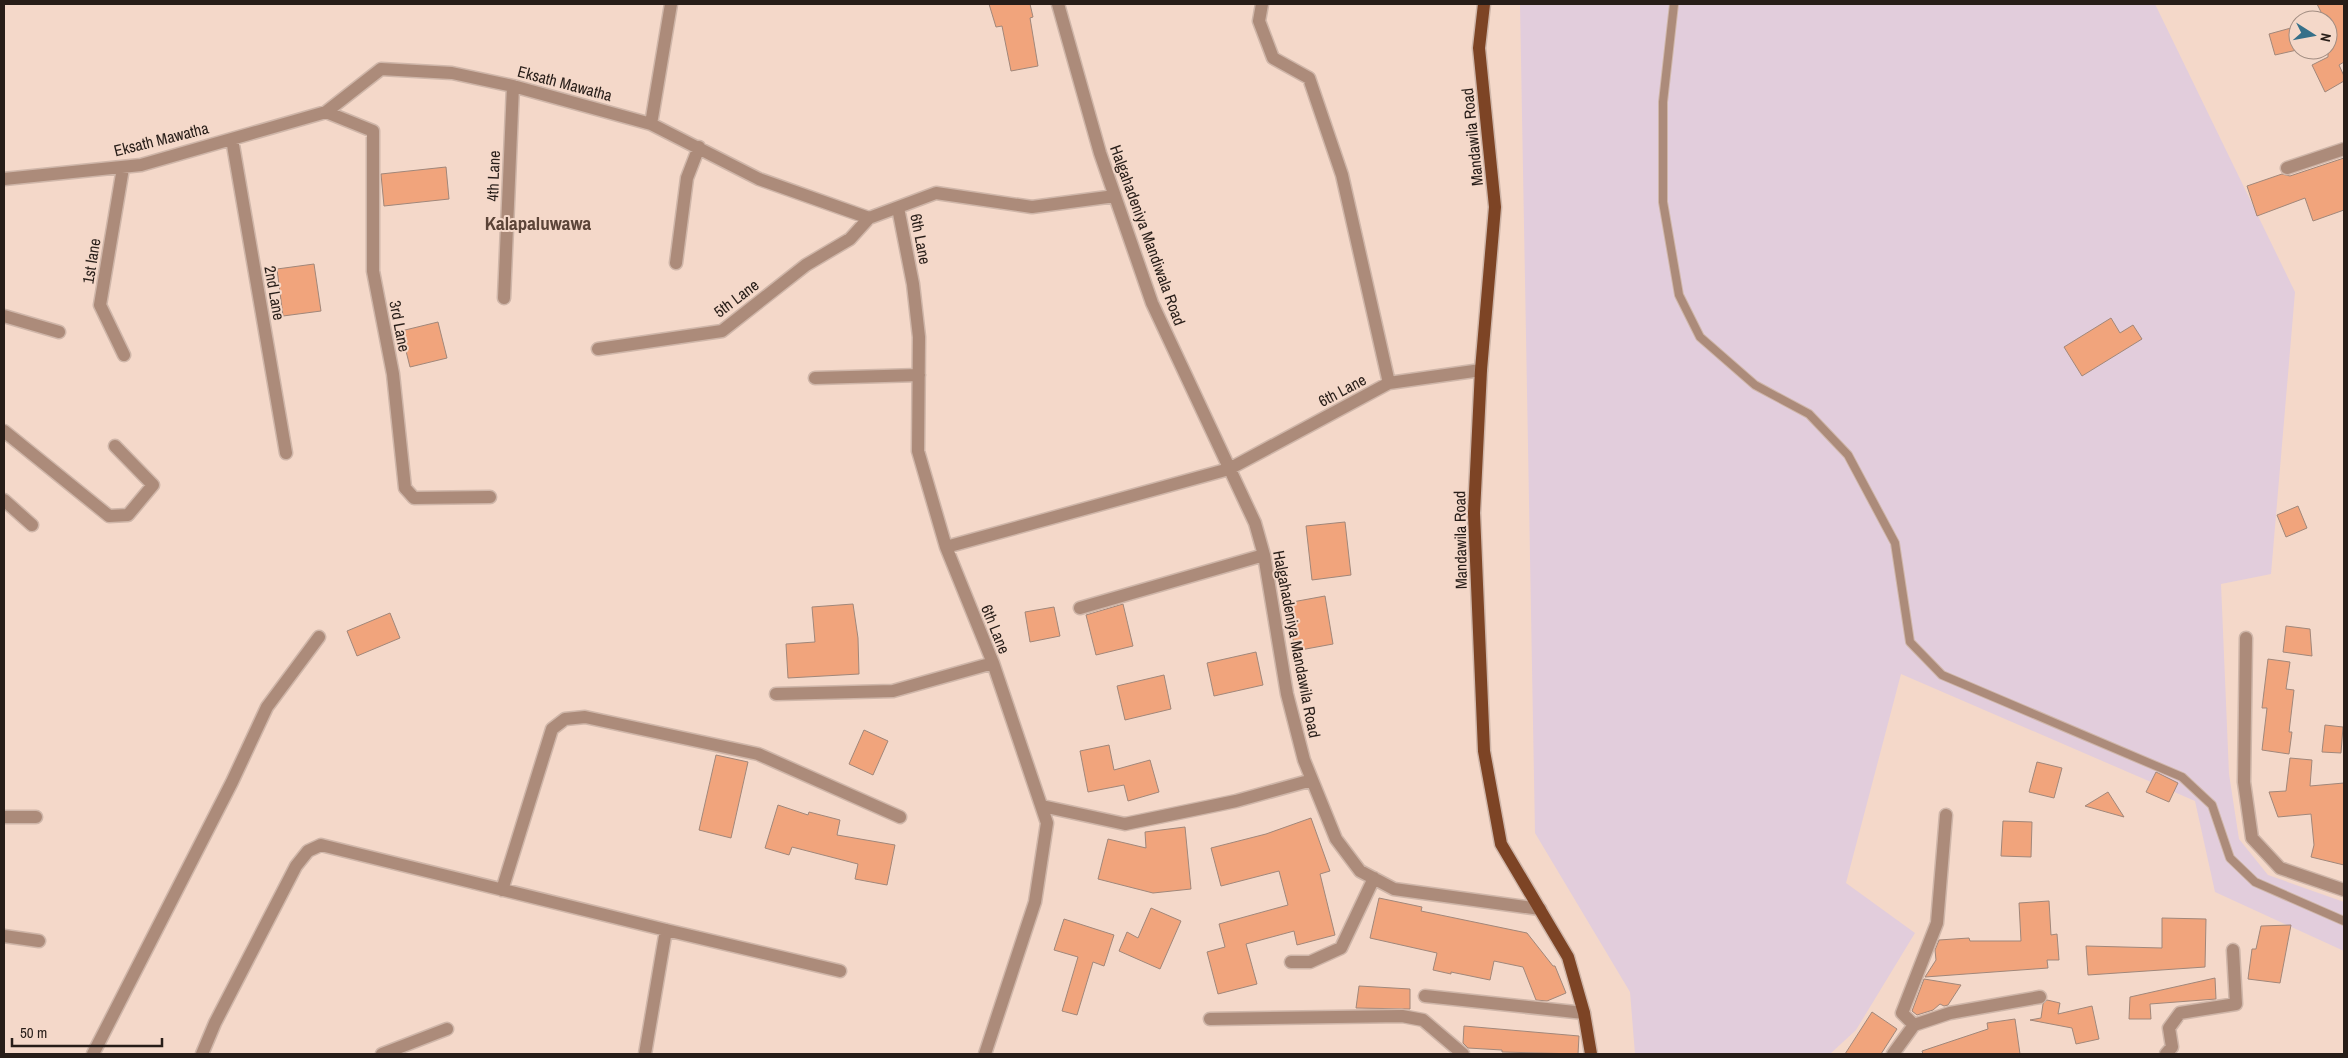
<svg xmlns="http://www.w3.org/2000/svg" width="2348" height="1058" viewBox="0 0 2348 1058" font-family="'Archivo Narrow',sans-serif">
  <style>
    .medical { fill: #e2cddc }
    .building { fill: #f1a47c; stroke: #a1877a }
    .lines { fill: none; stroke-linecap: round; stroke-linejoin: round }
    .service-casing { stroke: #cfb6a9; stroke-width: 10 }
    .minor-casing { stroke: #cfb6a9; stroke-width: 15 }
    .primary-casing { stroke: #cfb6a9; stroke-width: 15 }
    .service { stroke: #ac8b7a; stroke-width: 8 }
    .minor { stroke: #ac8b7a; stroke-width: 12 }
    .primary { stroke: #7d4425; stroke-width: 12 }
    .labels { text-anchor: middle; stroke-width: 4; stroke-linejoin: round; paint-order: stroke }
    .street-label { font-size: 16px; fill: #271d18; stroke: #f4d8c9 }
    .quarter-label { font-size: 19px; font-weight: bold; fill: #5b4438; stroke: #f4d8c9 }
  </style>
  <rect width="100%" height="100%" fill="#f4d8c9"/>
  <path class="medical" d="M1520,4H2155L2295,292L2271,574L2221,584L2229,774L2239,839L2268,875L2344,902V951L2215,892L2195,801L1901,674L1846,883L1915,933L1856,1030L1830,1054H1635L1630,992L1535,833Z"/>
  <path class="building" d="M989,4H1030L1033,17L1030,18L1038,66L1011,71L1002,26L996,27Z
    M2317,4H2344V62L2339,65L2344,76V81L2325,92L2312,65L2328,57V20H2325Z
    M2291,28L2297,50L2275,55L2269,34Z
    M2344,158V210L2313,221L2305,198L2257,216L2247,186L2282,174L2290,176Z
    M446,167L449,199L384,206L381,174Z
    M314,264L321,311L283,316L277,269Z
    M2111,318L2120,333L2133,325L2142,339L2082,376L2064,347Z
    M438,322L447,358L410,367L401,331Z
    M2298,506L2307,528L2286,537L2277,515Z
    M1345,522L1351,575L1312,580L1306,526Z
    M1325,596L1333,644L1295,651L1287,603Z
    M853,604L858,638L859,674L788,678L786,644L815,642L812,607Z
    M1123,604L1133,646L1096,655L1086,615Z
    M1054,607L1060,636L1030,642L1025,612Z
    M390,613L400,638L357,656L347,631Z
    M2286,626L2310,629L2312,656L2283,652Z
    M1256,652L1263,685L1214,696L1207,663Z
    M2268,659L2290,662L2286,689L2294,690L2289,732H2292L2289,754L2262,750L2267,708H2262Z
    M1164,675L1171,709L1125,720L1117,686Z
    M2325,725L2343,727L2341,753L2322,752Z
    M864,730L888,741L873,775L849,764Z
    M1109,745L1114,770L1150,760L1159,792L1128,801L1124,785L1088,792L1080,751Z
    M716,755L748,762L731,838L699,830Z
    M2290,758L2312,760L2310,786L2344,783V865L2311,857L2314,845L2311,814L2278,817L2269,792L2286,791Z
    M2037,762L2062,768L2054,798L2029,792Z
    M2156,772L2178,783L2169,802L2146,792Z
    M2108,792L2124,817L2085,806Z
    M778,805L808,815L809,812L840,820L837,835L895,845L887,885L855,879L858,864L792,847L789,855L765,848Z
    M1311,818L1330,871L1320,874L1335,935L1297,945L1294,931L1246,944L1257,984L1218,994L1207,952L1225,947L1219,924L1288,905L1279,871L1221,886L1211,848L1266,834Z
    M2003,821L2032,822L2031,857L2001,856Z
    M1185,827L1191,889L1153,893L1098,879L1108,839L1146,848L1145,832Z
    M1379,898L1422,907L1421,911L1527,933L1553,966H1555L1566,993L1547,1001L1536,1000L1523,967L1494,961L1490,980L1451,972V974L1433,970L1437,953L1370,938Z
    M2049,901L2051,935L2057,934L2059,960H2047L2048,968L1925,977L1936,960L1935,950L1939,940L1969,938L1970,941H2021L2019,903Z
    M1151,908L1181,921L1160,969L1119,951L1127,932L1138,938Z
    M2162,918L2206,919L2205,967L2088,975L2086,946L2162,948Z
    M1064,919L1114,935L1104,966L1093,962L1077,1015L1062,1011L1078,957L1054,950Z
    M2291,925L2280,983L2248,979L2252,949H2256L2261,926Z
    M2215,978L2216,999L2150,1004L2151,1019H2129L2130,997Z
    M1924,979L1961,985L1948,1005L1944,1006L1940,1004L1933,1010L1917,1015L1912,1011Z
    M1359,986L1410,989V1009L1356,1008Z
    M2047,1000L2060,1003L2058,1014L2092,1006L2099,1039L2076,1044L2072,1028L2030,1020L2041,1018L2043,1004Z
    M1872,1012L1897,1029L1881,1054H1845Z
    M2015,1019L2020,1054H1923L1922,1051L1988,1029L1987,1023Z
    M1464,1026L1579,1036L1578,1054L1502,1052V1050L1468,1048L1463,1043Z"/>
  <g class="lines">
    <g class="service-casing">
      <path id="service" d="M1674,4L1663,102V202L1679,295L1700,337L1755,385L1809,414L1848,455L1895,543L1910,642L1942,675L2182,777L2212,805L2230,858L2255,882L2344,921"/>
    </g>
    <g class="minor-casing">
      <path id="minor" d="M1058,4L1100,153L1152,303L1255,523L1264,555L1287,694L1304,760L1336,839L1360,871L1394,889L1540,909
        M1262,4L1259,21L1273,58L1309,78L1342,175L1389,383
        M326,112L373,131V271L393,374L405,488L414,498L490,497
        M651,124L671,4
        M232,139L286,453
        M123,168L100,305L124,355
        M2287,168L2344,149
        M4,179L141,165L326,112L381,69L452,73L513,86L651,124L759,179L869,218L936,193L1032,207L1115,196
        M898,208L913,284L919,337L918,451L946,547L993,663L1047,823L1035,902L985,1054
        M676,263L687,178L699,147
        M504,298L513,86
        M4,316L59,332
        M598,349L722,331L806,265L850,239L869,218
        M815,378L919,375
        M4,431L109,516L128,515L153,485L115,446
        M4,500L32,525
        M946,547L1229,469L1389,383L1481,370
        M1080,608L1264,555
        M2246,638L2244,782L2252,838L2280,868L2344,890
        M776,694L893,691L993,663
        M1042,806L1125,824L1236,801L1312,780
        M4,817H36
        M502,890L552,729L565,719L585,717L758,754L900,817
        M4,936L39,941
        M1291,962H1310L1341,948L1374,878
        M1425,996L1584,1013
        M1210,1019L1402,1016L1423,1020L1463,1054
        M1914,1025L1950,1013L2040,997
        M93,1054L232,782L267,707L319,637
        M202,1054L215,1023L296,866L308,851L321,845L666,930L840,971
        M382,1054L447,1029
        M645,1054L666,930
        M1893,1054L1914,1025L1902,1013L1937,923L1946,815
        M2166,1054L2172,1047L2169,1028L2180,1013L2236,1004L2233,950"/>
    </g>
    <g class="primary-casing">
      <path id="primary" d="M1484,4L1479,48L1495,207L1481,370L1474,513L1484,751L1501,844L1568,957L1584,1013L1591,1054"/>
    </g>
    <use href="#service" class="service"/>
    <use href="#minor" class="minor"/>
    <use href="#primary" class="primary"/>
  </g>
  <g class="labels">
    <g class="street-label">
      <text transform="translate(565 83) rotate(15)" y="6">Eksath Mawatha</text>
      <text transform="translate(1472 137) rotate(-96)" y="6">Mandawila Road</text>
      <text transform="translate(161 139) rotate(-14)" y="6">Eksath Mawatha</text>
      <text transform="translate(493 176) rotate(-88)" y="6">4th Lane</text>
      <text transform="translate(1148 235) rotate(70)" y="6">Halgahadeniya Mandiwala Road</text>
      <text transform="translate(921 239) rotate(79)" y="6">6th Lane</text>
      <text transform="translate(91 261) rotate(-81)" y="6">1st lane</text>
      <text transform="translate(275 293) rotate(80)" y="6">2nd Lane</text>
      <text transform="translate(736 298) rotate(-37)" y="6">5th Lane</text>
      <text transform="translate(400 326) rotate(79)" y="6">3rd Lane</text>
      <text transform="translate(1342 390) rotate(-28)" y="6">6th Lane</text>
      <text transform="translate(1460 540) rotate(-91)" y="6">Mandawila Road</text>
      <text transform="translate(996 629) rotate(68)" y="6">6th Lane</text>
      <text transform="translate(1297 644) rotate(79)" y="6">Halgahadeniya Mandawila Road</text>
    </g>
    <g class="quarter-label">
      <text x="538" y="230">Kalapaluwawa</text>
    </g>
  </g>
  <rect width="2348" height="1058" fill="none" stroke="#271d18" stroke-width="10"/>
  <g transform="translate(2313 35) rotate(101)"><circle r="24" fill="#f4d8c9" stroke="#a28d82"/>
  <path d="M0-4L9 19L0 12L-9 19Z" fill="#367089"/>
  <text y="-8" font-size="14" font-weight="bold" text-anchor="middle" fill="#271d18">N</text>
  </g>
  <path d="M12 1038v8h150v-8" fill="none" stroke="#271d18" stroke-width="2.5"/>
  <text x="20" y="1038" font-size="15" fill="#271d18" stroke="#f4d8c9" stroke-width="4" paint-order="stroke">50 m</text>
</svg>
